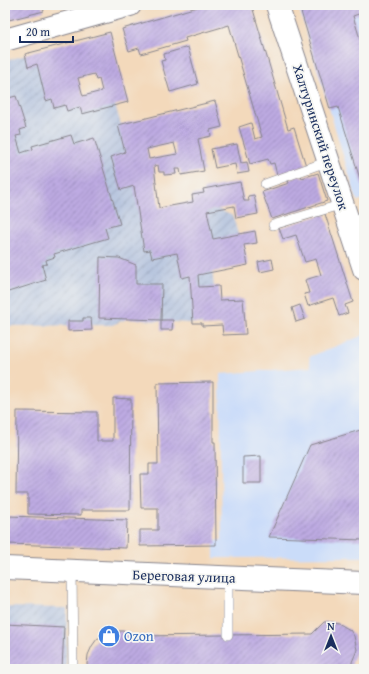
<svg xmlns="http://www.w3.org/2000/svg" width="369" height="674" viewBox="0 0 369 674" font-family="'Gentium Book Plus',serif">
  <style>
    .built { fill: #cadcf9 }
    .industrial { fill: url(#industrial-furrows) }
    .building { fill: url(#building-hatch); fill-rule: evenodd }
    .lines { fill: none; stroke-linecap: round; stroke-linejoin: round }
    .lane-casing { stroke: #87848c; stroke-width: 10 }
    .secondary-casing { stroke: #87848c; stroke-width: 24 }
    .lane { stroke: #fff; stroke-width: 9 }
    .secondary { stroke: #fff; stroke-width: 22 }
    .labels { text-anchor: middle; stroke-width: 3.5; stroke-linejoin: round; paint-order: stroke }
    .street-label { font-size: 14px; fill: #1b2f5e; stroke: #f6f6f2 }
    .shop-label { font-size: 14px; fill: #366cbe; stroke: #f6f6f2; text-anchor: start }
  </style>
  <defs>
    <pattern id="industrial-furrows" width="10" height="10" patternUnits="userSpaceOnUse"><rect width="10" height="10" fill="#b7c5de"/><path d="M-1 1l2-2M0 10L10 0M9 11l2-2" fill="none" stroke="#94a0b7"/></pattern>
    <pattern id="building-hatch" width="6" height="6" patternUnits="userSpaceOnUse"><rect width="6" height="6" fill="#bdaae2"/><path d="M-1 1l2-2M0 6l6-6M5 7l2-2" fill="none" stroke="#998bba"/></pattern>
  </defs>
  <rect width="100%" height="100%" fill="#f6f6f2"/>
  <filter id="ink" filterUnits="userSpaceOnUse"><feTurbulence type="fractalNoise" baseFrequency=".025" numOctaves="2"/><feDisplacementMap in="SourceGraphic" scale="8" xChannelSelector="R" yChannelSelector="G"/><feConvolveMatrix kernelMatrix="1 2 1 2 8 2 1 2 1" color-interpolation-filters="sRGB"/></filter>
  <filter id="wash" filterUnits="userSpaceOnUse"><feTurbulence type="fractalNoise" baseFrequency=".012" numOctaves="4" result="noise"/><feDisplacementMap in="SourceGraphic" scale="16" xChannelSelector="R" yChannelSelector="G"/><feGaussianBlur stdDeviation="0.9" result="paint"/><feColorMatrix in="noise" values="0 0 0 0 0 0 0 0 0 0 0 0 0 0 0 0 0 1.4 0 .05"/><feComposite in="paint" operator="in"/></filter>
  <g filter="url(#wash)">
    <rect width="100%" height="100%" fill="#f3d9bb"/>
    <path class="built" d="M298,5H364V199L357,201Z
      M364,335V557L214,558V541L222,540L220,374L311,367L309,357Z"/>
    <path class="industrial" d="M53,47L70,108L113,98L133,164L144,225L217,209L233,216L245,260L212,268L218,325L127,319L112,325L5,326V61Z
      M5,607L67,608L66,669H5Z"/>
    <g id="blocks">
      <path class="building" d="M5,5H42L44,11L5,21Z
        M204,5H248V7L252,6L288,129L294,127L306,166L277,175L274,163L270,164L268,159L250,164L239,127L251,123L255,139L262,137L229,25L185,38L186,41L141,54L139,48L129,51L122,29Z
        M299,5H364V12L353,16L364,52V192L338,107L330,109Z
        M110,32L128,102L82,114L80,107L67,111L65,105L54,108L52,99L46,101L37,64L28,67L25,54ZM94,74L96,80L99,79L102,91L83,96L78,78Z
        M188,47L198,84L170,92L161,61L165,60L164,54Z
        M5,85H7L9,93L5,94Z
        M16,96L26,128L20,130L21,135L16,136L21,153L33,149L32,146L71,135L74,144L94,138L120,224L105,228L108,238L54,254L55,257L46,260L47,264L42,265L46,280L5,293V99Z
        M215,101L222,127L210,130L211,136L198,139L204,171L181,175L180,169H175L176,174L164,175V172H159L158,165L154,166L159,208L193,202L192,195L204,193L203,189L240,182L244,201H249L248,196L254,195L258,214L236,218L234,206L207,211L213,239L255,231L257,243L244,245L248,265L198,275L199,287L219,286L220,300L243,299L246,334L223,335L222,325L202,326V323H193L190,276L182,278L177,253L152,258L150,250L144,251L134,186L121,190L111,157L125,152L118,125ZM174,143L177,154L149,159L147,149Z
        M237,144L241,163L247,162L249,172L237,174L235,164L215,168L211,149Z
        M318,173L327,201L272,219L262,192L289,183L288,180L301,175L302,178Z
        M325,214L353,302L345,305L348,313L339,316L333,298L308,306L304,294L309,293L305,280L321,275L316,259L305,262L296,235L283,239L279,228Z
        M100,257L119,258L136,265V284H162L161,320H173L172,330H161V320L99,318Z
        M272,259L274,269L260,272L258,262Z
        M300,305L305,319L296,322L292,308Z
        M83,318H91L92,330L68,331V321H83Z
        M213,382V442H215L216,545L140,546V530H158V508H141L140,474H149V464H158L157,383Z
        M113,398L131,399L130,510H81V515L28,514V494H16L17,411L97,412V441H113Z
        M364,429V540L269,537L310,445Z
        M261,456V483H243V457Z
        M8,516L127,520L126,548L7,544Z
        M324,622H331L338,623L350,630L354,636L357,650L352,662V669H88L87,664L88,655L92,646L97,639L105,634L114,631H123L136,636L312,634Z
        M5,624L64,627L62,669H5Z"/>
    </g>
  </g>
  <g filter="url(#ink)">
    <use href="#blocks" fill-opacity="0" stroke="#87848c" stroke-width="1"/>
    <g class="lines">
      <g class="lane-casing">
        <path id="lane" d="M265,184L329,161
          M273,225L343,204
          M72,571L73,669
          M228,577V635"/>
      </g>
      <g class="secondary-casing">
        <path id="secondary" d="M277,5L364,269
          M5,40L130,5
          M5,568L364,583"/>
      </g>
      <use href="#lane" class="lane"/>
      <use href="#secondary" class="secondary"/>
    </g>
  </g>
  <defs>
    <g id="shop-disc" transform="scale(1.15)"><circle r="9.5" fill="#3f7fe0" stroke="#f6f6f2"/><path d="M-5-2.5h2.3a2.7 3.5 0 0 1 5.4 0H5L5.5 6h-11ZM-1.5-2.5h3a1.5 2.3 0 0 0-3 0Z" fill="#fff"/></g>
  </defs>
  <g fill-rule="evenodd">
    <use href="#shop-disc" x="109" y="636"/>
  </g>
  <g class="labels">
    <g class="street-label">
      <text transform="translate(321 137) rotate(72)" y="5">Халтуринский переулок</text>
      <text transform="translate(184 576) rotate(2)" y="5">Береговая улица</text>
    </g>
    <g class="shop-label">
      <text x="124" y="641">Ozon</text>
    </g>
  </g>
  <rect width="369" height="674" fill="none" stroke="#f6f6f2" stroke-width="20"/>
  <g transform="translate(331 636)" stroke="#f6f6f2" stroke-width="3" paint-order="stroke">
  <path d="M0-3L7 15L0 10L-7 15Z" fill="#1b2f5e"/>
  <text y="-6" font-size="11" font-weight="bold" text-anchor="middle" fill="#1b2f5e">N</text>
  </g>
  <path d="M20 36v6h53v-6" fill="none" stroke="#1b2f5e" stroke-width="2"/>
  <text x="26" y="36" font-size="12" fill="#1b2f5e" stroke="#f6f6f2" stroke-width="3" paint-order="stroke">20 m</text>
</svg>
